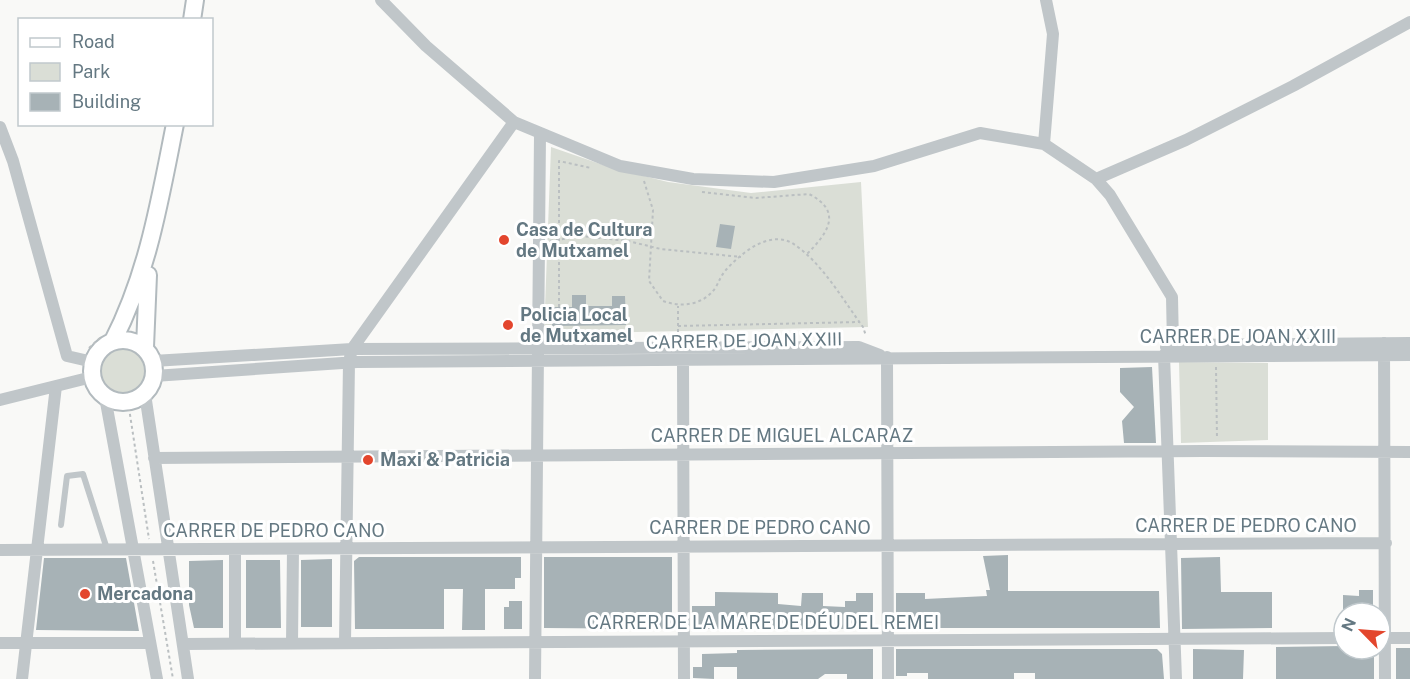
<svg xmlns="http://www.w3.org/2000/svg" width="1410" height="679" viewBox="0 0 1410 679" font-family="'Public Sans',sans-serif">
  <style>
    .green { fill: #daded6 }
    .building { fill: #a7b2b6 }
    .lines { fill: none; stroke-linecap: round; stroke-linejoin: round }
    .secondary-casing { stroke: #b2babe; stroke-width: 20 }
    .path { stroke: #babfc1; stroke-width: 2; stroke-dasharray: 3 3; stroke-linecap: butt }
    .lane { stroke: #c0c6c9; stroke-width: 6 }
    .street { stroke: #c0c6c9; stroke-width: 12 }
    .secondary { stroke: #fff; stroke-width: 16 }
    .poi-dot { fill: #e3462d; stroke: #fff; stroke-width: 2 }
    .labels { text-anchor: middle; stroke-width: 6; stroke-linejoin: round; paint-order: stroke }
    .poi-label { font-size: 18px; font-weight: bold; fill: #647882; stroke: #fff; text-anchor: start }
    .street-label { font-size: 18px; fill: #647882; stroke: #fff }
  </style>
  <rect width="100%" height="100%" fill="#f9f9f7"/>
  <path class="green" d="M551,147L612,168L668,182L751,193L861,182L868,327L544,334Z
    M97 371a25 25 0 1 1 50 0a25 25 0 1 1-50 0Z
    M1179,362L1268,363V440L1181,443Z"/>
  <path class="building" d="M720,224L735,226L731,249L716,247Z
    M572,295H586V306H612V296H625L626,325L552,326V307H572Z
    M1152,367L1156,443H1124L1122,421L1134,407L1120,392V368Z
    M1008,555V591H1159L1160,628H896V593H925V599L987,596L986,590H990L983,556Z
    M359,557H521V578H515V589H485V630H462L463,589H444V629H355L354,561Z
    M544,557H672V629L544,628Z
    M1220,557L1221,592H1272V628L1182,629L1181,558Z
    M44,558H126L139,631L36,630Z
    M332,559V627H301V560Z
    M223,560V628H194L189,605V561Z
    M246,560H280L281,628H246Z
    M1359,590H1373V613H1343V595L1359,596Z
    M715,592L778,593V604L801,606L802,593H823V606L845,607V601H856V593H873V629H692V606H715Z
    M509,601H522V629H504V607H509Z
    M1344,646V649H1374V679H1276V647Z
    M1396,648H1410V679H1396Z
    M873,649V679H847V674H825L818,679H737V667H714V679L693,678V667H702V654L737,653V650Z
    M896,649H1157L1162,654L1164,679H1035V673H1014V679H928V673H907V676H896Z
    M1193,649L1244,650L1243,679H1193Z"/>
  <g class="lines">
    <g class="secondary-casing">
      <path id="secondary" d="M192,20L195,0
        M92 371a31 31 0 1 1 62 0a31 31 0 1 1-62 0Z
        M113,341C148,273 160,199 175,124
        M145,347L148,275"/>
    </g>
    <path class="path" d="M644,181L653,210L649,281L663,301C682,308 704,305 716,287C719,281 721,276 725,271C740,254 768,230 792,243C821,261 843,300 863,327L866,336
      M702,192L756,198L809,194C844,212 827,234 806,255
      M550,241L582,236L628,241L661,249L741,257
      M559,307V161L591,168
      M678,326L860,322
      M678,332V306
      M89,348L100,338
      M1216,367L1217,439
      M129,408L149,539
      M153,561L173,679"/>
    <path class="lane" d="M61,525L67,476L83,474L107,549"/>
    <path class="street" d="M381,0L426,46L514,122L620,166L693,179L774,182L874,166L980,133L1044,144L1096,179L1110,195L1172,297L1173,345L1164,355
      M0,127L13,161L67,356L93,362
      M1044,144L1053,34L1046,0
      M1096,179L1186,140L1293,86L1410,22
      M1384,343L1385,679
      M1166,347L1173,345L1410,343
      M1164,355L1176,679
      M887,357L888,679
      M153,361L352,349L514,122
      M683,361L684,679
      M154,376L357,362L1410,355
      M145,394L188,679
      M105,397L157,679
      M0,400L92,377
      M154,458L1203,451L1410,452
      M0,550L1386,543
      M1380,638H1410
      M0,643H150
      M235,643V549
      M292,643L293,549
      M345,643L349,362L352,349L859,347L880,355
      M183,644L1344,638
      M22,679L56,386
      M535,679L540,134"/>
    <use href="#secondary" class="secondary"/>
  </g>
  <g class="poi-dot">
    <circle cx="504" cy="240" r="6"/>
    <circle cx="508" cy="325" r="6"/>
    <circle cx="368" cy="460" r="6"/>
    <circle cx="85" cy="594" r="6"/>
  </g>
  <g class="labels">
    <g class="poi-label">
      <text x="516" y="236">Casa de Cultura<tspan x="516" dy="21">de Mutxamel</tspan></text>
      <text x="520" y="321">Policia Local<tspan x="520" dy="21">de Mutxamel</tspan></text>
      <text x="380" y="466">Maxi &amp; Patricia</text>
      <text x="97" y="600">Mercadona</text>
    </g>
    <g class="street-label">
      <text x="1238" y="343">CARRER DE JOAN XXIII</text>
      <text transform="translate(744 341) rotate(-1)" y="6">CARRER DE JOAN XXIII</text>
      <text x="782" y="442">CARRER DE MIGUEL ALCARAZ</text>
      <text x="1246" y="532">CARRER DE PEDRO CANO</text>
      <text x="760" y="534">CARRER DE PEDRO CANO</text>
      <text x="274" y="537">CARRER DE PEDRO CANO</text>
      <text x="763" y="629">CARRER DE LA MARE DE DÉU DEL REMEI</text>
    </g>
  </g>
  <rect x="18" y="18" width="195" height="108" fill="#ffffff" stroke="#c1c9cd" stroke-width="1.5"/>
  <rect x="30" y="38" width="30" height="9" fill="#ffffff" stroke="#c1c9cd" stroke-width="1.5"/>
  <text x="72" y="48" font-size="18" fill="#647882">Road</text>
  <rect x="30" y="63" width="30" height="18" fill="#daded6" stroke="#c1c9cd" stroke-width="1.5"/>
  <text x="72" y="78" font-size="18" fill="#647882">Park</text>
  <rect x="30" y="93" width="30" height="18" fill="#a7b2b6" stroke="#c1c9cd" stroke-width="1.5"/>
  <text x="72" y="108" font-size="18" fill="#647882">Building</text>
  <g transform="translate(1362 631) rotate(295)"><circle r="28" fill="#ffffff" stroke="#c1c9cd" stroke-width="1.5"/>
  <path d="M0-4.5L10 22L0 15L-10 22Z" fill="#e3462d"/>
  <text y="-9" font-size="16" font-weight="bold" text-anchor="middle" fill="#647882">N</text>
  </g>
</svg>
